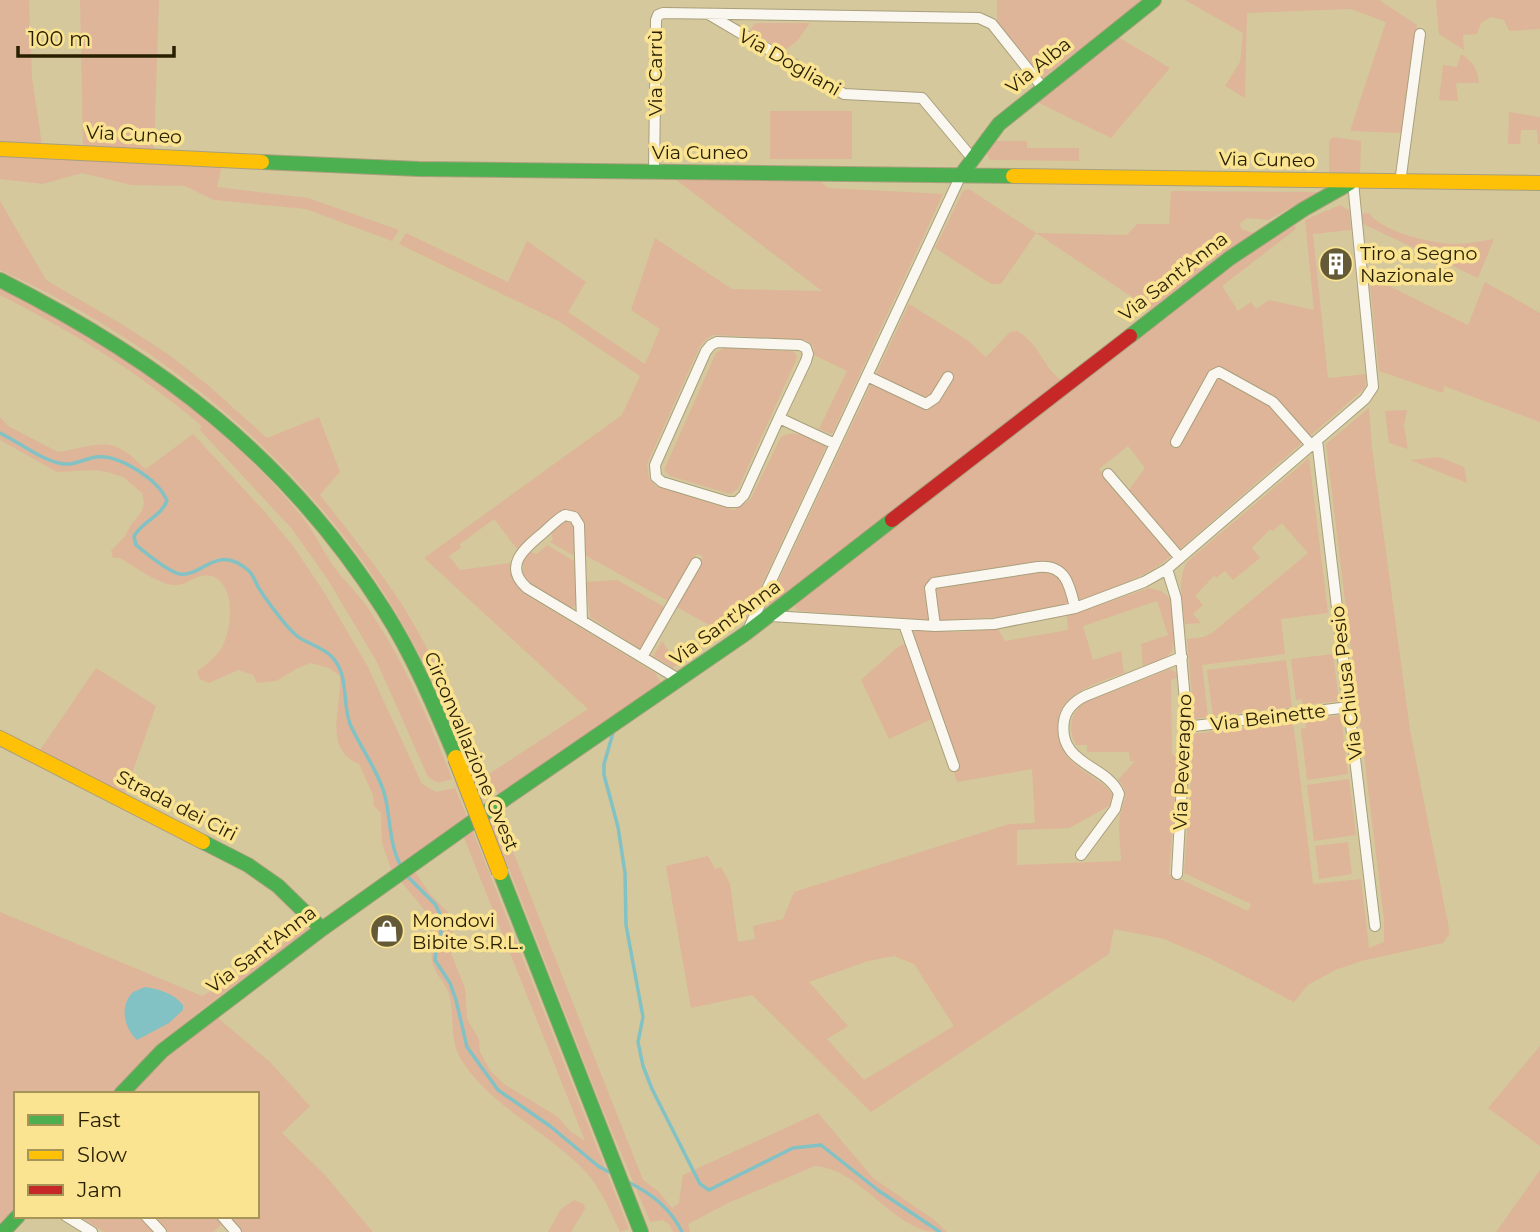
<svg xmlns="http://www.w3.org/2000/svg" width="1540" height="1232" viewBox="0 0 1540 1232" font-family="Montserrat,sans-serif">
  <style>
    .green { fill: #deb598; fill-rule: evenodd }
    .water { fill: #82c2c4 }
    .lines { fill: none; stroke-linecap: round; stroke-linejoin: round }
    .stream { stroke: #82c2c4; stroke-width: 3.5 }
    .street-casing { stroke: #a99f7c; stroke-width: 12 }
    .fast-casing { stroke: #a99f7c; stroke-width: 16 }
    .slow-casing { stroke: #a99f7c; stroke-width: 16 }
    .jam-casing { stroke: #a99f7c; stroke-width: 16 }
    .street { stroke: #f9f7f0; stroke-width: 10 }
    .fast { stroke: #4caf50; stroke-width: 14 }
    .slow { stroke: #ffc107; stroke-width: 14 }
    .jam { stroke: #c62828; stroke-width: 14 }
    .slow-bridge-casing { stroke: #a19183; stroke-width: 18; stroke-linecap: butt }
    .slow-bridge { stroke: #ffc107; stroke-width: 16 }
    .labels { text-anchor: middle; stroke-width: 7; stroke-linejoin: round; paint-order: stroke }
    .street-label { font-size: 19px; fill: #281f00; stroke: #fae391 }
    .poi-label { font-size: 19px; fill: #281f00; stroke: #fae391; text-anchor: start }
  </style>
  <rect width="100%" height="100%" fill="#d5c89c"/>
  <path class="green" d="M0,0H29L32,78L42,145L0,143Z
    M80,0H159L154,150L83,147Z
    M997,0H1143L1041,79L997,22Z
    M1185,0H1379L1417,25L1403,133L1350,131L1386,22L1351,9L1247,13L1245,98L1225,86L1240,62L1243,33Z
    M1436,0H1540V29L1509,31L1504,20L1491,17L1481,23L1477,34L1463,35L1464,50L1439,34Z
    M755,23H810L797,41L784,51L750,31Z
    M1118,37L1170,68L1111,138L1037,102Z
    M1461,54C1473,61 1478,70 1479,83H1456L1458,101L1439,100L1443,65L1457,67Z
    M770,111H852V159H770Z
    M1509,112L1540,117V144H1538L1537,130H1521L1520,144H1508Z
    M1333,137L1361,141L1360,173H1329V141Z
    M992,141H1027V148H1079V161L990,160L986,151Z
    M0,155L222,166L217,187L308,198L399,230L392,241L306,209L214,200L185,186L131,185L82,173L43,184L0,179Z
    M675,179L820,182L829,188L943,194L832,434L819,429L847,371L814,355V347L806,340L714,335L708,338L700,346L647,464L649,479L656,486L734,510L750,500L781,437C797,428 812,440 826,447L746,618L673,668L653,656L662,641L675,660L718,630L675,606L703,556L697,554L670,602L585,555C585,539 588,518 570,511L558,514L517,549L494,519L460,544L461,548L449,556L460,570L510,563C511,577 514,585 525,594L655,673L663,686L500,796L486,776L472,771C445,702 413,635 371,573C279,440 147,336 0,270V201L46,280L123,325L168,354L209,386L267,438L319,417L340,472L320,495C348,531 376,565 401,603C435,657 461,717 486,776L588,709L424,558L622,415L640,376L560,322L399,244L406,233L508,282L527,241L586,282L568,312L645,364L660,329L631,310L655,238L732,289L822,291Z
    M969,189L1036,233L1127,235L1137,224H1169L1171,191L1319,192L1268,220L1247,218L1239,224L1243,230L1255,233L1150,312L1141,303L1036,233L1001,284H991L935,248L963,191Z
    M1340,205L1349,210L1351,230L1313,234L1328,378L1366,374L1365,388L1310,436L1278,400L1223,369L1214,381L1218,377L1267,403L1302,443L1179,550L1128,491L1145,468L1128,446L1099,469L1172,555C1145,579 1110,589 1077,601L1057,567L932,579L931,621L799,611L795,608L796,604L1229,267L1261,245L1295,225L1296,229L1222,286L1238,311L1251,302L1256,309L1269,300L1314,310L1305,220Z
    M1369,213C1381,232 1434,244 1455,244C1468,244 1481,241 1494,239L1478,278L1363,224L1362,214Z
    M1369,276L1468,325L1485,282L1540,313V422L1444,386L1443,393L1379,371Z
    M0,289C113,347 222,418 303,518C315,533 323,551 334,567C345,582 358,593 368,608C404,661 429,719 452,779L438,783L428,777L377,662L328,580L292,529L199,429L202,426C140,373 73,332 0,295Z
    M909,304L967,340L986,357L1010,332L1017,331C1041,345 1041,365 1062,381L770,608L768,603L872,382L927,400L875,376Z
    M724,348L791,351L795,353L797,358L738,489L730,494L670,476L664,470L716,353Z
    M1369,408L1372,448L1410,730L1449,929V934L1443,943L1365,960L1335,970L1308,985L1294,1002L1209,958L1164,939L1114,929L1109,954L871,1112L752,995L691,1008L666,866L708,856L715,869L721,867L730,884L738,942L755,939L753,926L783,919L794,892L1009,824L1035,823L1032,769L957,782L910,630L960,632L998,629L1005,641L1068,630L1067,616L1149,588L1161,591L1170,598C1172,611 1179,646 1169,655C1163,660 1151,663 1143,666L1141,644L1168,635L1157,601L1083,626L1093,660L1121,651L1124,673C1096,684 1053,693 1058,732C1059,742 1064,754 1072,761C1083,773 1099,779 1110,791L1112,796L1109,806L1069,828L1017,830V865L1121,861C1121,847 1117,830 1120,816C1123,801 1131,793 1118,780L1135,761H1130L1129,752H1087V745H1076C1067,729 1070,713 1085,702L1170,669L1178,674V677L1171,680L1172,754L1178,759L1169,874L1248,911L1251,904L1184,873L1194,734L1293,721L1313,884L1361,879L1369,948L1384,942V920L1326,444ZM894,956L914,964L954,1026L864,1080L827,1039L848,1026L809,982L868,961Z
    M1405,410H1407L1404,426L1408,449L1389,443L1385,411Z
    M0,417L8,426L58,452C79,450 105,437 124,451C132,455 138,463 146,469L193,434L265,512L293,546L324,592L368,667L422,784L436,792L455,788L468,819L392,872L382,843L381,813L374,806L373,795L359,764C322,748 342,709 340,676L329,668L311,663L298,668L276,681L257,683L253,675L238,670L209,683L200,679L197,672C205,665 215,658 221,649C231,632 237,591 216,578C199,569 190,586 175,585C157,584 136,567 120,558H113L111,551L126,535L130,526L142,511L144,502L142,493L123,477L107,472L94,470L57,472L0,440Z
    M1439,457L1464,467L1467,483L1410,460Z
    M1309,458L1328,613L1281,619L1285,654L1202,665L1208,717L1194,719L1187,639L1204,637L1212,633L1308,553L1282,523L1273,531L1270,529L1252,548L1260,558L1233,580L1225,571L1216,578L1214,576L1195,596L1203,605L1193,614L1201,623L1185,624C1183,605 1176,578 1188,561Z
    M567,520L574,526L576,557L550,542L553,539L551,532Z
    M547,545L576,562L577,602L572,609L533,586L523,575V561L529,551L537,554Z
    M1047,569L1063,579L1071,603L998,617L937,621L934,587Z
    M617,580L666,608L642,650L590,617L586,582Z
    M906,644L934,718L889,739L861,680L899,646Z
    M1333,654L1339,701L1303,705L1302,699L1296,700L1291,659Z
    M1286,660L1292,707L1213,716L1207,670Z
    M96,668L156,706L124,796L38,753Z
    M1341,715L1348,774L1307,780L1301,728H1306L1305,720Z
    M1349,779L1356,835L1314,841L1307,785Z
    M497,811L643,1180L658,1191L672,1208L679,1203L683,1175L818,1113L873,1178L933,1219L947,1232C940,1232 933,1232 926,1231C886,1219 856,1168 815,1166L728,1203L688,1224L690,1232H673L670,1225L663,1220L650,1222L601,1105L489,817Z
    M472,829L629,1229L620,1232C610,1211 601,1189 586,1172C548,1132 493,1108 462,1061C449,1042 455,1016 449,994C445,982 434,973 432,961C430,949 437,937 436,924L399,879L413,869L430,894L447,911L452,921L453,931L448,946L465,988L467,1019L479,1039L480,1052L490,1070L504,1084L558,1117L571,1132L585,1141L463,835Z
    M1348,842L1352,874L1319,879L1315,846Z
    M0,912L202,996L247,971L311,923L312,929C244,980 167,1027 113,1094H16V1209L0,1227Z
    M217,1017L270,1062L310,1106L282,1133L324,1174L373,1232H242L228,1216H257V1094H128L156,1065Z
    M1540,1046V1146L1488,1108Z
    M1540,1170V1232H1496Z
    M574,1200L584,1204L585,1209L571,1232H548L561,1209Z
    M79,1216H140L154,1232H104Z
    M153,1216H215L222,1224L214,1232H168Z"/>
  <path class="water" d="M145,987C160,989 174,994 183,1005V1010L169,1023L137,1040C124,1028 119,1006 133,992Z"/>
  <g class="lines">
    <path class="stream" d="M0,433C19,442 38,458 59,463C72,467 83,459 96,457C119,454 159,480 167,501C160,517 143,521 134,536L136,545C146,553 168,572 180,574C203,577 217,542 249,571C254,576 256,584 260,590C267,601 287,628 297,636C307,644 324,647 333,658C349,676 342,702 350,724C360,747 379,772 385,796C391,821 389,846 402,868
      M613,733L604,764V775L618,827L625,873L626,925L643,1017L638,1042L643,1066L652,1089L700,1184L709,1190L793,1148L821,1145L879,1191L940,1232
      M406,875L435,904L440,914L441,935L436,951L435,960L450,983L456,1000L467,1047L498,1090L550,1126L598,1166L609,1172
      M628,1182C651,1193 671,1209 682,1232"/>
    <g class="street-casing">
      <path id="street" d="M710,15L844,94L922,98L972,158
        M654,173L656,20L658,15L663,13L979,18L992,24L1043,88
        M1400,183L1420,34
        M867,376L926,404L935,398L948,377
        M779,418L744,495L737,502H728L662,482L656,477L655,465L706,351L711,345L717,342L800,345L806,348L808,354L806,361L779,418L835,444
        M1317,440L1375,926
        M1176,442L1213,375L1219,372L1273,402L1311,445
        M1108,474L1180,558
        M1167,569L1176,598L1186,712L1177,874
        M771,616L935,626L994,624L1075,608L1144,582L1167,569L1365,399L1373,387L1353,182
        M582,621L527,588C502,566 525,548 543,533C550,527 557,519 565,515L574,517L579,525L582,621L680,680
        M904,624L954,766
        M935,626L930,588L934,583L1038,567C1066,564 1070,586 1075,608
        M747,632L961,175
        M642,657L696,563
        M1186,727L1349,707
        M1081,855L1115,809L1119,794C1108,765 1057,765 1064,721C1066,709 1075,701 1085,696L1182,657
        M66,1216L92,1232
        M146,1216L161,1232
        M222,1216L236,1232"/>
    </g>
    <g class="fast-casing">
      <path id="fast" d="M262,162L419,169L1013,176
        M961,175L999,124L1154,0
        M0,280C160,361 287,457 384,610C414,657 435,708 456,758
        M1130,336L1230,258L1304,209L1350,183
        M203,842L248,865L278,886L322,929
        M500,872L641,1232
        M121,1094L162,1051L322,929L499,803L745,634L892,520
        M3,1232L18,1216"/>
    </g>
    <g class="slow-casing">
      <path id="slow" d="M0,149L262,162
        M1013,176L1540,183
        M0,738L203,842"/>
    </g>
    <g class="jam-casing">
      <path id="jam" d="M892,520L1130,336"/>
    </g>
    <use href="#street" class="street"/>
    <use href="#fast" class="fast"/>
    <use href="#slow" class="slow"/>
    <use href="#jam" class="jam"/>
    <g class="slow-bridge-casing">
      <path id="slow-bridge" d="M456,758L500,872"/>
    </g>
    <use href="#slow-bridge" class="slow-bridge"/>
  </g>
  <defs>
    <g id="building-disc" transform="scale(1.75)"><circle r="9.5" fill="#655a37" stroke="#fae391"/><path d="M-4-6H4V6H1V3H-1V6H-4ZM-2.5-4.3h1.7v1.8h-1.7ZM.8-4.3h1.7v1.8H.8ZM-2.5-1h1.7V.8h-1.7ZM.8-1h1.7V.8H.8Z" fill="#fff"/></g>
    <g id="shop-disc" transform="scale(1.75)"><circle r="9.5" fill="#655a37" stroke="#fae391"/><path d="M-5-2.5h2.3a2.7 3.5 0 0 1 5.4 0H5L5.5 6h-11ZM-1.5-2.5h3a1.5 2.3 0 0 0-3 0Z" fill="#fff"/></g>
  </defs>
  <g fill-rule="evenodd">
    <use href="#building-disc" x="1336" y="264"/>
    <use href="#shop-disc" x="387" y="931"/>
  </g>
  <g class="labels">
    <g class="street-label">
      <text transform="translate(790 62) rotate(30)" y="7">Via Dogliani</text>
      <text transform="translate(1038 65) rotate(-39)" y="7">Via Alba</text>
      <text transform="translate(655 73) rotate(-90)" y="7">Via Carrù</text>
      <text transform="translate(134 134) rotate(3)" y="7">Via Cuneo</text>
      <text x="700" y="159">Via Cuneo</text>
      <text transform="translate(1267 159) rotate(1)" y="7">Via Cuneo</text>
      <text transform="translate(1173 276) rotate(-38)" y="7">Via Sant'Anna</text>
      <text transform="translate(725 622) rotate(-36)" y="7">Via Sant'Anna</text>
      <text transform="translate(1346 683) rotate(-97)" y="7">Via Chiusa Pesio</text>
      <text transform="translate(1268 717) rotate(-7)" y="7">Via Beinette</text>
      <text transform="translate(472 751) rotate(67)" y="7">Circonvallazione Ovest</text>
      <text transform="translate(1182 762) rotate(-88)" y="7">Via Peveragno</text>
      <text transform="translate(177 805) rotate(27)" y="7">Strada dei Ciri</text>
      <text transform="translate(261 949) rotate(-37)" y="7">Via Sant'Anna</text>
    </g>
    <g class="poi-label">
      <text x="1360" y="260">Tiro a Segno<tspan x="1360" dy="22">Nazionale</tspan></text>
      <text x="412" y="927">Mondovi<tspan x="412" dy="22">Bibite S.R.L.</tspan></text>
    </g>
  </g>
  <rect x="14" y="1092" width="245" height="126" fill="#fae391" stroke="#a69557" stroke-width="2"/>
  <rect x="28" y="1115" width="35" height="10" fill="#4caf50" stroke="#a69557" stroke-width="2"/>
  <text x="77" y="1127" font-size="21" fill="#281f00">Fast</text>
  <rect x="28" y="1150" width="35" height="10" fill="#ffc107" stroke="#a69557" stroke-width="2"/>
  <text x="77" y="1162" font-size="21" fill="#281f00">Slow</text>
  <rect x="28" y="1185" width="35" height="10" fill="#c62828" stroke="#a69557" stroke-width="2"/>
  <text x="77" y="1197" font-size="21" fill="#281f00">Jam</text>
  <path d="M18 46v10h156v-10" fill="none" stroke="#281f00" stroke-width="3.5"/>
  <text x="28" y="46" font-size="21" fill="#281f00" stroke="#fae391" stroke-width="5" paint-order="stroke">100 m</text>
</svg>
